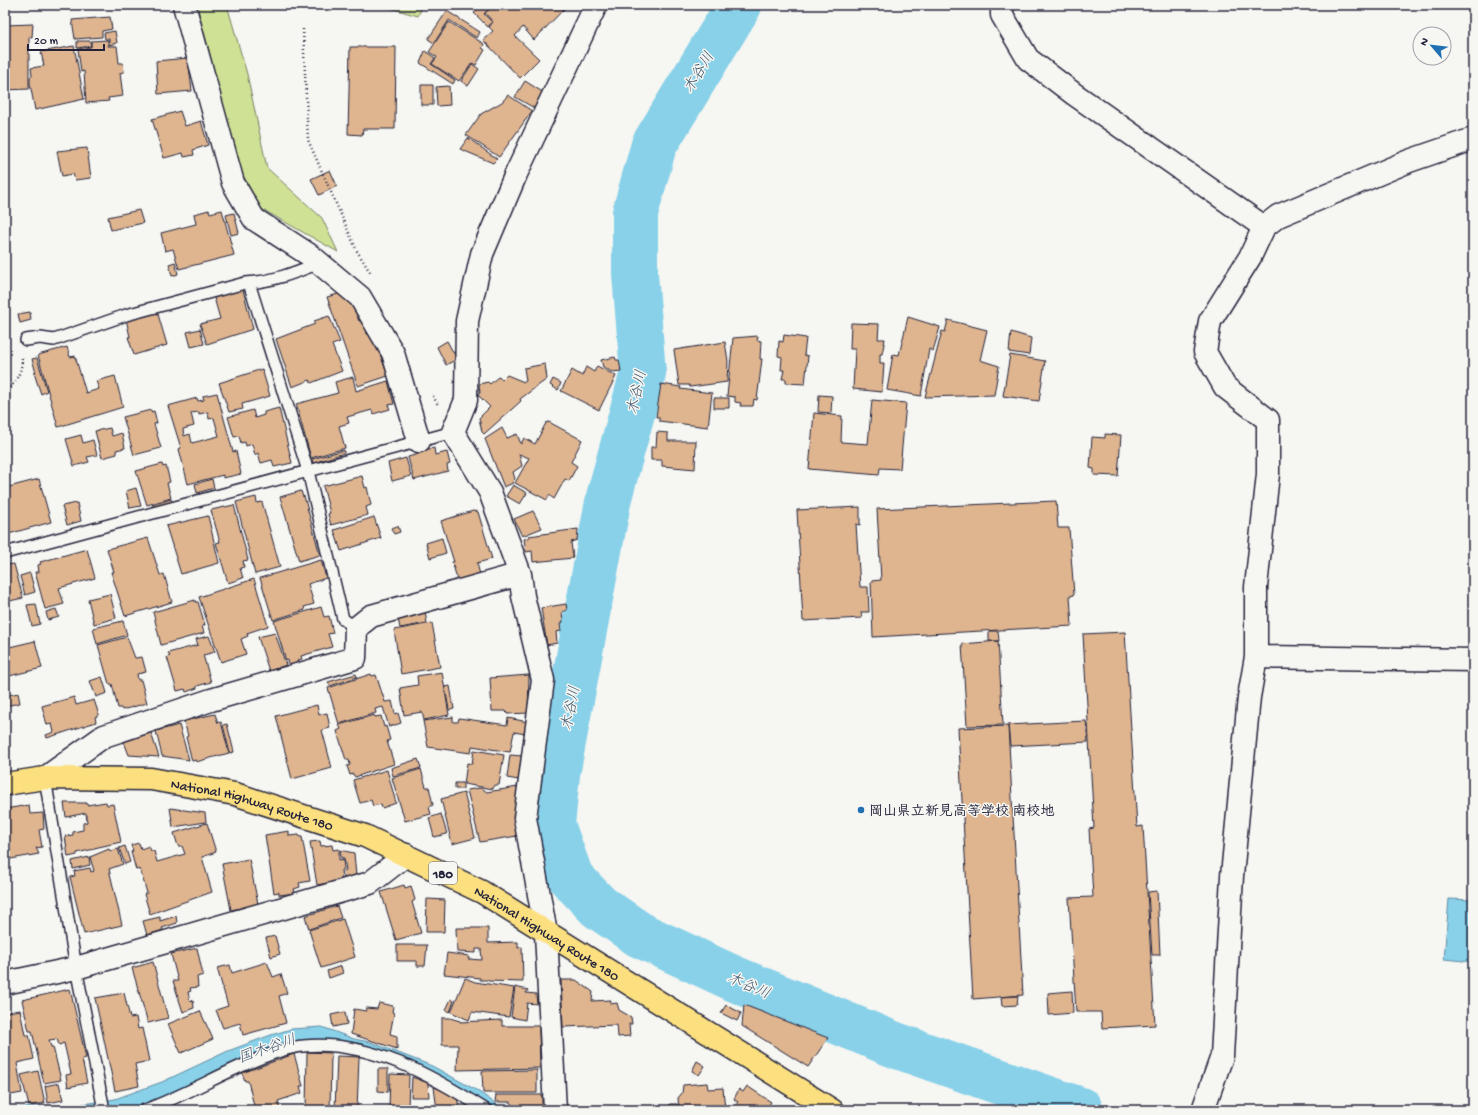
<svg xmlns="http://www.w3.org/2000/svg" width="1478" height="1115" viewBox="0 0 1478 1115" font-family="'Gochi Hand','Klee One',sans-serif">
  <style>
    .green { fill: #cee195; stroke: #788268 }
    .water { fill: #88d1e9; stroke: #5f8ba3 }
    .lines { fill: none; stroke-linecap: round; stroke-linejoin: round }
    .river { stroke: #88d1e9; stroke-width: 46 }
    .building { fill: #dfb590; stroke: #22223b; fill-rule: evenodd }
    .lane-casing { stroke: #22223b; stroke-width: 14 }
    .street-casing { stroke: #22223b; stroke-width: 25 }
    .highway-casing { stroke: #22223b; stroke-width: 25 }
    .path { stroke: #22223b; stroke-width: 2.5; stroke-dasharray: 1 3; stroke-linecap: butt }
    .lane { stroke: #f6f6f2; stroke-width: 11 }
    .street { stroke: #f6f6f2; stroke-width: 22 }
    .highway { stroke: #fce080; stroke-width: 22 }
    .poi-dot { fill: #1f6fb2; stroke: #f6f6f2; stroke-width: 1.5 }
    .labels { text-anchor: middle; stroke-width: 3; stroke-linejoin: round; paint-order: stroke }
    .shield { fill: #f6f6f2; stroke: #626272; stroke-width: 1 }
    .shield-label { font-size: 13px; font-weight: bold; fill: #22223b }
    .street-label { font-size: 14px; fill: #22223b; stroke: #f6f6f2 }
    .poi-label { font-size: 14px; font-weight: bold; fill: #22223b; stroke: #f6f6f2; text-anchor: start }
    .water-label { font-size: 15px; font-style: italic; fill: #41576f; stroke: #f6f6f2 }
  </style>
  <rect width="100%" height="100%" fill="#f6f6f2"/>
  <filter id="ink" filterUnits="userSpaceOnUse"><feTurbulence type="fractalNoise" baseFrequency=".025" numOctaves="2"/><feDisplacementMap in="SourceGraphic" scale="8" xChannelSelector="R" yChannelSelector="G"/><feConvolveMatrix kernelMatrix="1 2 1 2 8 2 1 2 1" color-interpolation-filters="sRGB"/></filter>
  <g filter="url(#ink)">
    <path class="green" d="M197,5H227L247,74L267,168L322,218L338,252L260,208L240,169Z
      M380,5H423L418,16Z"/>
    <path class="water" d="M1449,899L1473,900V962L1444,959Z
      M322,1027L354,1039L370,1042L432,1066L476,1090L505,1110H492L469,1094L420,1068L303,1043L133,1110H5V1108L70,1106L115,1099L162,1082L228,1051L271,1035L291,1029Z"/>
    <g class="lines">
      <path class="river" d="M739,5L654,145L635,213V274L643,373L609,497L557,774L552,825L571,878L599,907L640,935L735,979L895,1045L1080,1110"/>
    </g>
    <path class="building" d="M285,5H322V9L285,7Z
      M481,5H492L484,14L492,22L488,27L474,13Z
      M494,5L499,7L501,5H562L565,8L534,40L523,27L515,36L539,59L520,78L483,40L493,31L489,27L493,22L485,13Z
      M447,11L480,32L477,38L449,20L434,43L428,39Z
      M110,17L112,29L102,31V37L75,39L72,20Z
      M449,22L484,44L482,48L485,50L476,65L472,63L459,81L432,64L437,57L429,52Z
      M33,24L32,37H29V89L5,90V25Z
      M115,31L117,43L109,45V39H105L104,33Z
      M108,40V46H117L119,63H123L124,72L120,73L123,96L108,98L109,101L86,103L84,71L81,72L78,49L91,47V41Z
      M77,41H90L91,46L77,48Z
      M74,46L84,99L35,110L30,84V77L32,76L31,68L44,66L41,52Z
      M350,47H396L395,129H363L362,135L348,134Z
      M425,51L435,58L431,64L455,80L453,84L420,63Z
      M188,58L192,91L158,94L156,61Z
      M472,64L479,69L468,86L461,81Z
      M525,81L544,93L536,109L515,97Z
      M421,85H433V105H421Z
      M449,86L450,105L437,106L436,87Z
      M508,95L532,111L499,157L466,135L481,114L502,102Z
      M180,111L185,126L201,121L208,145L193,150L194,155L184,157L183,153L164,158L152,119Z
      M468,138L497,159L493,163L460,149Z
      M87,148L91,178L75,180L73,174L62,176L57,151Z
      M330,170L337,186L319,195L311,179Z
      M139,210L143,223L111,230L108,217Z
      M209,210L210,213L222,210L234,255L179,269L173,249L165,251L161,233L196,224L194,214Z
      M234,213L239,233L231,235L226,215Z
      M175,262L178,274L172,276L169,264Z
      M242,286L253,329L207,344L200,324L220,319L213,294Z
      M338,294L353,306L359,321L363,319L367,334L372,332L388,376L358,386L327,297Z
      M157,311L167,345L134,355L128,337H130L126,319Z
      M30,312L31,320L20,323L18,314Z
      M329,316L340,342L332,345L342,371L311,383L310,380L292,387L276,339L315,324L314,321Z
      M908,317L940,327L933,351L929,349L921,396L887,390L893,354L899,355Z
      M948,320L987,330L980,360L999,366L994,395L925,397L942,331L945,332Z
      M851,323L879,324L878,339H885L882,354H880V363H884L882,392L853,389L855,349H850Z
      M200,329L204,344L191,347L187,332Z
      M1011,332L1031,338L1029,355L1009,352Z
      M784,335L806,338L804,355L808,356L805,384L786,383V379H782L784,370H781L782,357L778,356L779,341L783,342Z
      M758,336L757,340L761,341L760,359H762L757,400L754,399L753,406H740L741,403L735,402V397L727,396L733,338Z
      M447,341L457,359L446,365L437,347Z
      M725,342L728,361L727,382L690,387L689,385H679L674,350Z
      M67,347L70,357L75,356L86,393L99,389L96,381L115,376L123,407L58,427L38,355Z
      M1010,355L1045,361L1039,401L1003,396Z
      M615,357L616,360H619L621,371L612,372L603,367L601,360Z
      M37,358L47,391L41,394L34,373H36L32,359Z
      M545,364L547,379L520,399L521,401L484,434L482,432L479,418L490,407L478,395L480,393L479,384L488,382L490,384L499,376L502,380L507,375L524,382L526,381L524,368Z
      M597,366L616,376L599,410L561,391L572,370L582,376L586,367L594,372Z
      M262,369L270,396L242,404L243,409L229,412L219,383Z
      M353,377L356,391L388,381L394,404L388,405L390,409L373,414L372,410L347,417L349,423L339,426L345,448L311,458L296,404L338,393L335,382Z
      M553,379L561,383L558,390L550,385Z
      M661,384L681,387L680,389L712,393L708,427L659,421V417H656Z
      M217,393L233,452L236,451L241,474L223,478V475L188,484L179,449L181,448L168,406L197,398L198,401L204,400L203,396ZM199,412V414L208,412L209,419L214,418L219,436L192,443L190,434L184,436L183,429L194,426L191,413Z
      M819,395L832,396L831,413L818,412Z
      M714,398H729V408H714Z
      M872,400L906,403L900,469L880,468L879,475L809,469L814,413L842,416L841,442L868,444Z
      M279,408L292,463L274,467L272,460L261,463L258,453L255,455L252,444L246,446L245,442L241,443L239,436L234,437L228,417L253,410L255,418L264,415V412Z
      M151,410V412L154,411L157,423L154,424L161,448L134,455L123,417Z
      M549,422L582,440L571,462L577,466L569,481L565,479L554,499L549,495L547,500L515,483L529,458L519,454L522,466L513,472L515,479L513,481V483L504,487L485,439L502,428L507,438L517,434L521,444L524,438L535,444L546,423Z
      M110,428L112,436L122,433L125,448L116,450L117,454L102,458L95,431Z
      M657,432L668,433V441H696L695,469L662,466V460H651V447H656Z
      M1105,434L1121,435L1118,476L1094,475V469L1090,468L1092,437L1105,438Z
      M81,435L83,443L93,440L97,455L87,457L89,462L74,466L66,439Z
      M434,448L435,455L447,452L450,464L447,465L448,471L414,480L408,457L419,454V451Z
      M344,450V453L313,463L312,459Z
      M406,458L411,476L392,481L388,463Z
      M162,464L163,467L166,466L170,482L167,483L171,498L147,505L136,471Z
      M362,476L365,488L367,487L371,505L366,507L368,515L331,525L328,514L330,513L323,486Z
      M39,479L51,522L5,535V488Z
      M212,479L214,488L197,493L195,484Z
      M513,485L527,493L520,504L506,496Z
      M136,488L141,506L130,508L126,491Z
      M301,491L303,497L304,496L320,555L299,561L280,497Z
      M256,497L257,503L262,502L280,567L255,574L236,502Z
      M171,499L173,503L153,508L152,505Z
      M1056,501L1058,528H1069L1074,595L1070,596L1072,626L873,637L871,581L881,580L877,509Z
      M77,503L81,521L67,525L62,506Z
      M234,505L248,560L243,561L244,567L240,568L243,578L228,583L216,543L220,542L211,510Z
      M860,507V525L856,524L860,587H868L869,612H861L862,618L803,621L797,510Z
      M473,511L478,512L492,559L477,563L481,579L459,585L452,562H454L441,521Z
      M533,511L542,528L522,536L514,519Z
      M208,516L219,563L181,574L166,526Z
      M374,517L381,538L341,551L334,530Z
      M398,526L400,532L394,534L391,528Z
      M578,529L577,540L571,542L573,558L533,562L532,551L526,552L524,539L529,538V536Z
      M148,538L160,575L164,574L172,602L125,616L111,572H114L107,549Z
      M442,538L446,553L430,558L426,543Z
      M87,549L95,578L59,588L64,604L45,609L35,572H39L38,565L41,564L40,562Z
      M321,560L326,578L308,584L314,604L304,607L305,610L273,620L260,578Z
      M5,563H7V565L14,564L23,598L5,602Z
      M30,573L35,592L25,595L20,576Z
      M254,579L268,626L247,633L248,636L241,639L246,654L221,662L199,597Z
      M110,594L116,618L94,624L88,599Z
      M195,600V602H198L205,625L202,626L204,633L161,645L153,612Z
      M36,604L40,624L32,626L27,605Z
      M566,604L567,610L562,612L563,622L560,624L561,631L556,632L557,643L547,645L541,608Z
      M321,607L324,617L329,616L333,633L328,634L332,647L301,656L302,659L297,661L298,664L289,666L288,660L286,661L274,621Z
      M56,609L59,617L48,620L46,612Z
      M425,612L427,623L400,628L398,619Z
      M123,621L127,635L97,644L93,628Z
      M432,623L440,667L401,674L394,630Z
      M989,631H998L999,641H989Z
      M1125,632L1137,827L1143,826L1155,1025L1102,1028L1101,1012H1076L1069,898L1093,897L1089,829L1094,828L1083,634Z
      M275,633L286,665L269,671L258,637Z
      M209,636L215,652L203,655L211,682L197,686V688L186,692L185,689L177,691L167,657L170,656L168,653L198,645L196,639Z
      M127,637L135,658L142,657L146,672L137,674L138,680H141L147,703L122,710L121,708H118L112,684H109L98,645Z
      M35,641L42,668L5,677V648Z
      M998,641L1003,725L967,726L962,644Z
      M442,672L449,715L424,720L422,712L404,715L400,688L418,685L417,676Z
      M356,674L357,677L330,686L328,682Z
      M371,674L372,676L376,675L385,702L392,701L395,714L398,713L401,723L389,727L383,707L375,709L376,713L339,724L328,688Z
      M529,675L528,713L507,714L506,711H492L490,678Z
      M102,677L107,693L96,697L90,681Z
      M450,686L454,709L449,710L445,687Z
      M18,693L20,703L5,706V696Z
      M74,697L76,705L94,700L99,715L95,717L96,722L47,738L46,735L54,732L52,724L47,725L42,706Z
      M317,705L319,715L327,713L330,728L322,730L332,768L292,779L276,716Z
      M215,714L218,723L221,722L229,753L196,762V760L192,761L186,737L188,736L184,721Z
      M374,715L375,717L381,716L384,727L386,726L390,740L387,741L394,764L355,777L353,774L350,775L347,766L350,765L349,760H346L337,731L341,729L339,725Z
      M453,717V722H458L459,718L507,725L508,718L528,722L526,734L514,732L510,752L472,746L471,753L428,747L423,721Z
      M1086,721L1088,742L1010,746L1008,725Z
      M227,724L234,752L230,753L223,725Z
      M179,725L189,760L162,756L156,731Z
      M1008,726L1023,995L973,999L958,728Z
      M151,733L159,757L129,755L124,742Z
      M474,750L504,755L499,785H494L493,789L464,784L467,763L472,764Z
      M510,755L522,756L519,780L507,778Z
      M418,759L421,768L393,776L391,768Z
      M421,769L426,787H429L433,805L429,807L431,814L405,821L392,778Z
      M387,770L396,803L382,808L381,804L373,806L371,800L360,803L353,780Z
      M455,783H463V789H455Z
      M518,787V802L515,803L517,836L480,842L467,790L481,788L487,792Z
      M464,793L475,838L452,844L441,799Z
      M106,802L107,805L113,804L121,842L94,848V849L77,853V855L68,857L65,836L73,835V832L83,830V823L87,822L86,813L66,817L64,803H87V805Z
      M29,805L30,814L43,813L44,829L39,830L42,847L36,848L39,854L5,860V809Z
      M170,808L205,813L206,822L173,827Z
      M441,814L447,834L434,837L429,818Z
      M207,823L216,852L202,857L212,892L150,914L144,894L147,893L140,869L136,870L131,852L133,851L131,845L139,843L141,849L149,846L151,851H154L157,862L185,854L182,846H178L174,833Z
      M289,831V836L299,835L300,837H302L310,881L299,883L300,887L294,889L295,893L279,895V892L274,893L265,835Z
      M320,841L321,846L332,845L333,850L339,849V860L343,859L344,869L341,870L342,880L317,885L310,842Z
      M125,846L130,862L125,864L119,848Z
      M109,849L110,851L118,849L123,864L109,869L122,925L84,934L70,877L75,876L74,871L90,868L91,872L94,871L90,857Z
      M340,850L354,853L356,876L344,878L343,871L346,870L344,858H341Z
      M89,857L90,865L73,869L72,861Z
      M249,859L258,904L231,910L222,864Z
      M404,885L405,888L411,886L415,900L412,902L421,933L396,940L381,892Z
      M1157,891L1160,955H1152L1148,892Z
      M427,899L445,900L444,932H426Z
      M337,906L341,918L309,929L305,916Z
      M176,916L177,923L162,928L163,930L147,935L143,921L160,917V921Z
      M343,919L355,957L321,968L309,930Z
      M456,928H488V943L518,942V948L522,947L523,982L488,981V980H480V978L444,974L447,953L469,956L468,959L482,960L481,949H476V953L457,952Z
      M275,936L280,954L271,957L266,938Z
      M397,945H427L425,966H417V961H397Z
      M197,948L203,975L197,977L198,987L190,988L191,991L188,992L190,1001L193,1000L194,1008L183,1012L173,981H178L171,954Z
      M153,962L168,1018L148,1023L132,968Z
      M267,962L273,977L281,974L287,993L279,996L286,1023L243,1035L240,1023L223,1028L216,1010L228,1006L217,968L230,965L232,973Z
      M341,966L343,973L329,978L327,971Z
      M465,978L475,982L514,988L509,1017L472,1012L469,1020L451,1012Z
      M561,980H576L593,992L592,1001L611,1000L610,1004L617,1003L619,1010L631,1017L632,1024H629L630,1036L618,1037L617,1025L563,1027Z
      M515,987L528,990L526,993L536,994L537,1004L527,1003L525,1020L511,1017Z
      M70,989L86,1058L82,1059L87,1083L68,1087L66,1075L71,1074L64,1043L59,1045L57,1039L49,1040L51,1047H53L61,1080L44,1083L32,1031H29L22,1000Z
      M1072,991L1073,1013L1049,1015L1048,993Z
      M124,993L130,1018L136,1017L138,1029L142,1028L149,1061L135,1064L139,1086L115,1091L95,998Z
      M1018,996L1017,1005L1002,1006L1001,997Z
      M451,999L454,1001L450,1012L446,1010Z
      M379,1003L393,1006L392,1012L394,1013L390,1034L397,1036V1049L351,1034L354,1009L366,1011V1008L377,1009Z
      M726,1005L741,1013L737,1021L721,1013Z
      M744,1005L780,1019L828,1038L808,1067L742,1026Z
      M20,1010L25,1035H29L34,1059L17,1063L22,1093L5,1096V1014L8,1012Z
      M200,1011L213,1039L181,1053L168,1024Z
      M345,1012L347,1024L333,1027L331,1015Z
      M442,1018H450L460,1021V1022L502,1020V1026H539L540,1068L457,1070L458,1045H442Z
      M307,1052L331,1053L330,1110H306Z
      M294,1054L303,1086H300L302,1093L278,1101L280,1110H255L248,1081H245L242,1073Z
      M337,1056L359,1057L357,1110H335Z
      M697,1061L705,1066L699,1075L692,1071Z
      M378,1069H388V1092L378,1091Z
      M537,1070V1093H483L482,1071Z
      M38,1071L45,1103L29,1106L21,1075Z
      M390,1074L409,1075L408,1110H389Z
      M412,1077L428,1083L429,1097H411Z
      M59,1083L63,1100L48,1103L45,1086Z
      M707,1083L708,1089L723,1088L725,1110H679L678,1098L682,1093L683,1085Z
      M747,1086L771,1102L766,1110L733,1109L738,1102L734,1099L739,1089L743,1092Z
      M434,1087L457,1096L459,1110L466,1108L467,1110H437Z
      M496,1095H542V1110H512L511,1102H495Z
      M670,1104H677L678,1110H666Z"/>
    <g class="lines">
      <g class="lane-casing">
        <path id="lane" d="M249,283L308,471L343,619L356,628
          M26,340L40,338L54,340L126,315L245,283C272,282 294,273 319,263
          M5,553L453,432
          M45,778L76,968L104,1110
          M145,1110C178,1098 208,1081 239,1067C255,1060 286,1047 303,1046C368,1039 433,1076 486,1110"/>
      </g>
      <g class="street-casing">
        <path id="street" d="M184,5L233,183L254,219L311,256L360,297L393,353L419,441
          M1002,5V15L1028,59L1074,94L1264,227
          M1256,657L1473,660
          M45,778L104,736L211,700L355,658L356,628L371,616L520,574
          M5,983L76,968L370,883L406,855
          M555,1110L546,933L525,818L543,680L523,596L520,574L490,492L453,432L466,400L467,321L482,254L516,174L596,5
          M1203,1110L1222,1056L1232,876L1249,697L1256,657V587L1268,474V420L1225,387L1205,352L1210,321L1250,257L1264,227L1278,216L1409,161L1473,139"/>
      </g>
      <g class="highway-casing">
        <g id="highway">
          <path id="s1" d="M5,784L45,778L151,779L235,794L365,836L482,892L832,1110"/>
        </g>
      </g>
      <path class="path" d="M303,29L308,140L357,251L370,272
        M5,394C15,382 22,374 22,358
        M433,396L438,405"/>
      <use href="#lane" class="lane"/>
      <use href="#street" class="street"/>
      <use href="#highway" class="highway"/>
    </g>
  </g>
  <circle class="poi-dot" cx="861" cy="810" r="4"/>
  <g class="labels">
    <rect class="shield" x="429" y="862" width="28" height="22" rx="3"/>
    <g class="shield-label">
      <text x="443" y="878">180</text>
    </g>
    <g class="street-label">
      <text dy="5" stroke="none"><textPath href="#s1" startOffset="251">National Highway Route 180</textPath></text>
      <text dy="5" stroke="none"><textPath href="#s1" startOffset="575">National Highway Route 180</textPath></text>
    </g>
    <g class="poi-label">
      <text x="869" y="815">岡山県立新見高等学校 南校地</text>
    </g>
    <g class="water-label">
      <text transform="translate(698 72) rotate(-59)" y="5">木谷川</text>
      <text transform="translate(636 392) rotate(-78)" y="5">木谷川</text>
      <text transform="translate(570 708) rotate(-79)" y="5">木谷川</text>
      <text transform="translate(749 985) rotate(23)" y="5">木谷川</text>
      <text transform="translate(267 1048) rotate(-19)" y="5">国木谷川</text>
    </g>
  </g>
  <rect width="1478" height="1115" fill="none" stroke="#f6f6f2" stroke-width="20"/>
  <rect x="10" y="10" width="1458" height="1095" fill="none" stroke="#22223b" stroke-width="1.5" filter="url(#ink)"/>
  <g transform="translate(1432 46) rotate(298)"><circle r="19" fill="#f6f6f2" stroke="#a1a1a9"/>
  <path d="M0-3L7 15L0 10L-7 15Z" fill="#1f6fb2"/>
  <text y="-6" font-size="11" font-weight="bold" text-anchor="middle" fill="#22223b">N</text>
  </g>
  <path d="M28 44v6h76v-6" fill="none" stroke="#22223b" stroke-width="2"/>
  <text x="34" y="44" font-size="12" fill="#22223b" stroke="#f6f6f2" stroke-width="3" paint-order="stroke">20 m</text>
</svg>
